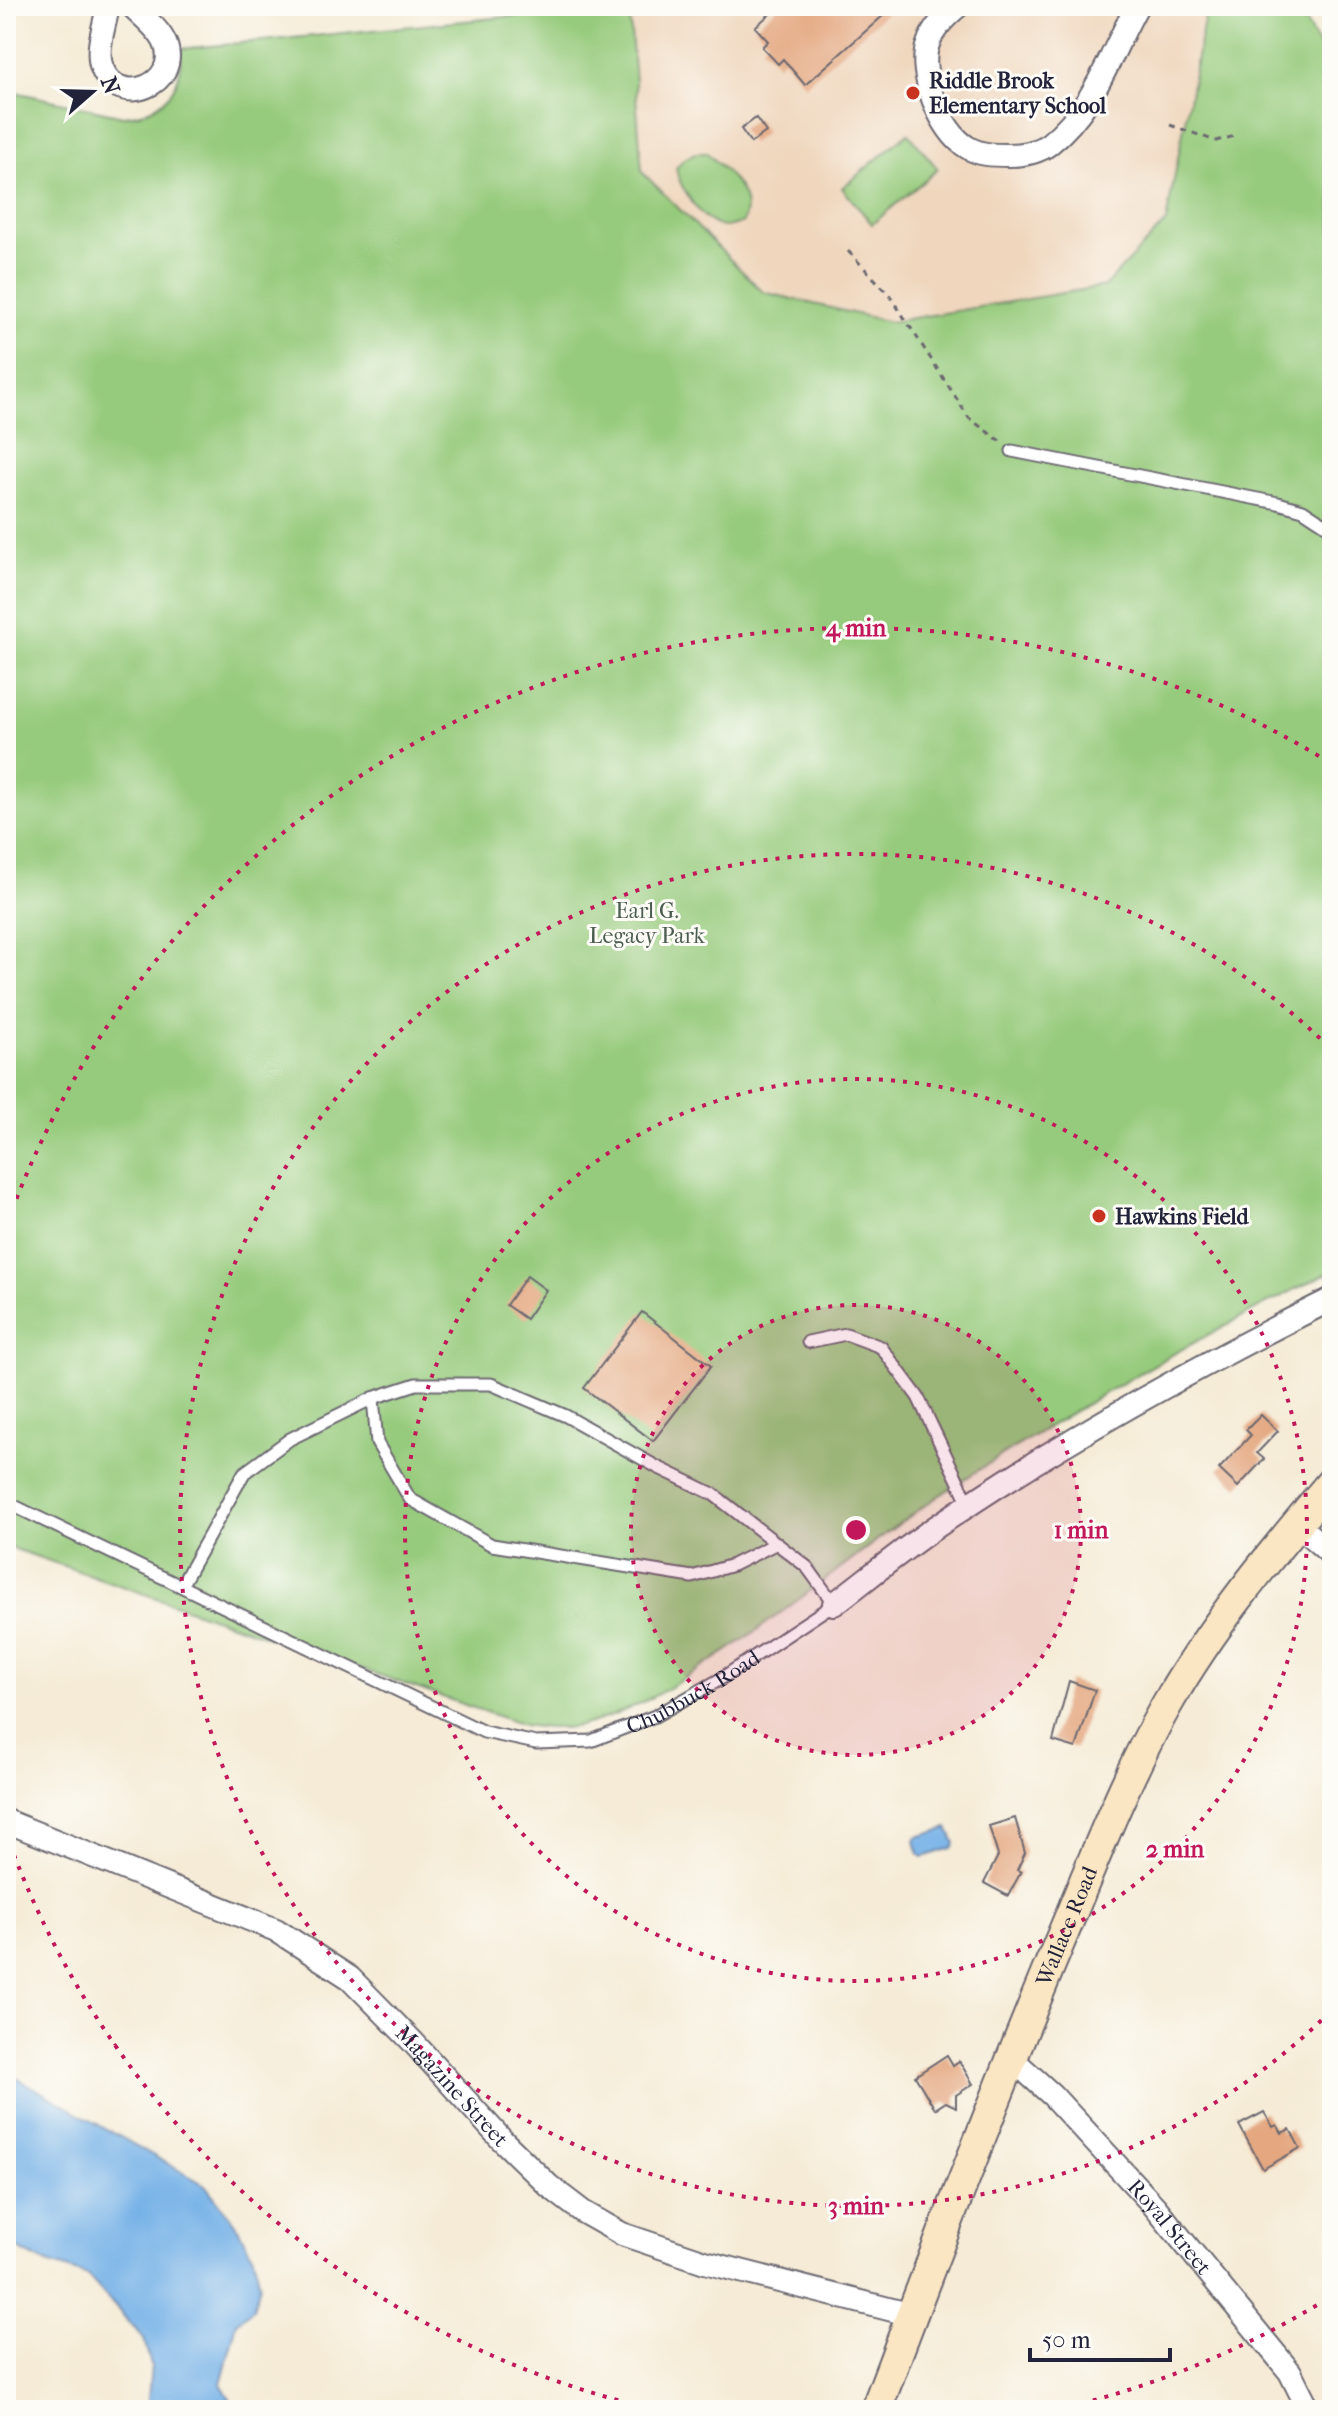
<svg xmlns="http://www.w3.org/2000/svg" width="1338" height="2416" viewBox="0 0 1338 2416" font-family="'IM FELL French Canon',serif">
  <style>
    .built { fill: #efd6bc }
    .green { fill: #96ca7b; stroke: #5c765b; stroke-width: 2 }
    .water { fill: #75b1e7; stroke: #4c6a91; stroke-width: 2 }
    .building { fill: #e4a780 }
    .lines { fill: none; stroke-linecap: round; stroke-linejoin: round }
    .lane-casing { stroke: #6c6871; stroke-width: 15 }
    .street-casing { stroke: #6c6871; stroke-width: 26 }
    .secondary-casing { stroke: #6c6871; stroke-width: 34 }
    .path { stroke: #6c6871; stroke-width: 3; stroke-dasharray: 6 6; stroke-linecap: butt }
    .lane { stroke: #fff; stroke-width: 11 }
    .street { stroke: #fff; stroke-width: 22 }
    .secondary { stroke: #fbe6c4; stroke-width: 30 }
    .ring { fill: none; stroke: #c2185b; stroke-width: 4; stroke-dasharray: 4 8 }
    .poi-dot { fill: #c8321e; stroke: #fdfcf7; stroke-width: 3 }
    .labels { text-anchor: middle; stroke-width: 6; stroke-linejoin: round; paint-order: stroke }
    .poi-label { font-size: 22px; font-weight: bold; fill: #22223b; stroke: #fdfcf7; text-anchor: start }
    .park-label { font-size: 22px; fill: #4b5d51; stroke: #fdfcf7 }
    .street-label { font-size: 22px; fill: #22223b; stroke: #fdfcf7 }
    .centre { fill: #c2185b; stroke: #fdfcf7; stroke-width: 4 }
    .ring-label { font-size: 24px; text-anchor: middle; font-weight: bold; fill: #c2185b; stroke: #fdfcf7; stroke-width: 6; stroke-linejoin: round; paint-order: stroke }
  </style>
  <rect width="100%" height="100%" fill="#fdfcf7"/>
  <filter id="ink" filterUnits="userSpaceOnUse"><feTurbulence type="fractalNoise" baseFrequency=".0125" numOctaves="2"/><feDisplacementMap in="SourceGraphic" scale="16" xChannelSelector="R" yChannelSelector="G"/><feConvolveMatrix kernelMatrix="1 2 1 2 8 2 1 2 1" color-interpolation-filters="sRGB"/></filter>
  <filter id="wash" filterUnits="userSpaceOnUse"><feTurbulence type="fractalNoise" baseFrequency=".006" numOctaves="4" result="noise"/><feDisplacementMap in="SourceGraphic" scale="32" xChannelSelector="R" yChannelSelector="G"/><feGaussianBlur stdDeviation="1.8" result="paint"/><feColorMatrix in="noise" values="0 0 0 0 0 0 0 0 0 0 0 0 0 0 0 0 0 1.4 0 .05"/><feComposite in="paint" operator="in"/></filter>
  <g filter="url(#wash)">
    <rect width="100%" height="100%" fill="#f5ebd6"/>
    <path class="built" d="M629,6H1231L1205,15L1166,222L1105,286L890,322L763,292L642,172Z"/>
    <path class="green" d="M617,6H629L642,172L763,292L890,322L1105,286L1166,222L1205,15L1231,6H1297L1332,70V1271C1205,1333 1082,1404 963,1480C878,1534 802,1602 718,1657C677,1684 631,1713 583,1725C563,1730 544,1728 523,1725L6,1546V90L123,116C162,114 185,87 180,49Z
      M908,133L938,169L872,224L842,188Z
      M695,153H707C726,172 755,193 743,222C737,224 730,227 724,227C703,225 679,187 676,168L683,160Z"/>
    <path class="water" d="M948,1828L955,1843L952,1848L923,1857L919,1854L915,1841L917,1837Z
      M6,2072L205,2185L236,2225L253,2256L260,2284L253,2309L237,2322L221,2384L237,2410H147L151,2366L144,2339L88,2276L41,2261L6,2243Z"/>
    <g id="blocks">
      <path class="building" d="M779,6H894L805,85L783,59L778,64L762,47L768,41L755,27Z
        M756,118L766,132L751,143L741,129Z
        M527,1276L546,1290L526,1319L506,1305Z
        M642,1312L711,1366L653,1441L584,1388Z
        M1261,1415L1278,1431L1257,1453L1264,1459L1238,1487L1219,1469L1251,1435L1246,1430Z
        M1069,1681L1095,1690L1076,1748L1053,1741Z
        M1015,1818L1025,1853L1017,1870L1021,1872L1008,1896L984,1883L998,1856L989,1826Z
        M947,2055L953,2065L959,2061L973,2084L956,2095V2107L946,2102L935,2109L915,2076Z
        M1264,2112L1273,2127L1277,2125L1282,2133L1290,2129L1300,2148L1263,2169L1239,2125Z"/>
    </g>
  </g>
  <g filter="url(#ink)">
    <use href="#blocks" fill-opacity="0" stroke="#6c6871" stroke-width="2"/>
    <g class="lines">
      <g class="lane-casing">
        <g id="lane">
          <path d="M1012,451L1278,503L1303,510L1332,529"/>
          <path d="M808,1342L846,1334L881,1347L918,1397L969,1504"/>
          <path d="M373,1398L377,1443L410,1499L492,1545L692,1577L733,1565L777,1543"/>
          <path id="s1" d="M6,1502L12,1505L484,1732L536,1743L591,1741L655,1716L719,1680L834,1604L807,1567L713,1494L657,1467L566,1416L491,1384H416L373,1398L290,1439L244,1473L181,1586"/>
        </g>
      </g>
      <g class="street-casing">
        <g id="street">
          <path d="M108,6C105,25 95,50 102,68C118,110 182,84 165,43C159,29 143,17 132,6"/>
          <path d="M958,6C946,16 933,28 928,44C917,72 941,132 967,147C979,155 994,155 1008,155C1023,155 1037,153 1049,144C1096,106 1109,56 1137,6"/>
          <path d="M1297,1524L1332,1555"/>
          <path d="M834,1604C868,1578 901,1551 936,1527C1061,1441 1196,1367 1332,1299"/>
          <path id="s2" d="M6,1821L276,1930L350,1978L412,2041L502,2140L549,2186L583,2212L622,2234L705,2262L912,2315"/>
          <path id="s3" d="M1011,2058L1052,2095L1155,2207L1290,2372L1309,2410"/>
        </g>
      </g>
      <g class="secondary-casing">
        <g id="secondary">
          <path id="s4" d="M876,2410C934,2255 993,2101 1057,1948C1091,1867 1123,1782 1166,1706C1212,1625 1272,1553 1332,1482"/>
        </g>
      </g>
      <path class="path" d="M1170,125L1216,141L1235,136
        M848,251L889,294L969,418L1000,441"/>
      <use href="#lane" class="lane"/>
      <use href="#street" class="street"/>
      <use href="#secondary" class="secondary"/>
    </g>
  </g>
  <circle cx="856" cy="1530" r="225" fill="#c2185b" fill-opacity=".12"/>
  <g class="ring">
    <circle cx="856" cy="1530" r="225"/>
    <circle cx="856" cy="1530" r="451"/>
    <path d="M1330 2012A676 676 0 1 1 1330 1048"/>
    <path d="M1327 2299A902 902 0 0 1 1059 2409M653 2409A902 902 0 0 1 8 1839M8 1221A902 902 0 0 1 1327 761"/>
  </g>
  <g class="poi-dot">
    <circle cx="913" cy="93" r="8"/>
    <circle cx="1099" cy="1216" r="8"/>
  </g>
  <g class="labels">
    <g class="poi-label">
      <text x="929" y="88">Riddle Brook<tspan x="929" dy="25">Elementary School</tspan></text>
      <text x="1115" y="1224">Hawkins Field</text>
    </g>
    <g class="park-label">
      <text x="647" y="918">Earl G.<tspan x="647" dy="25">Legacy Park</tspan></text>
    </g>
    <g class="street-label">
      <text dy="8" stroke="none"><textPath href="#s1" startOffset="752">Chubbuck Road</textPath></text>
      <text dy="8" stroke="none"><textPath href="#s4" startOffset="520">Wallace Road</textPath></text>
      <text dy="8" stroke="none"><textPath href="#s2" startOffset="528">Magazine Street</textPath></text>
      <text dy="8" stroke="none"><textPath href="#s3" startOffset="232">Royal Street</textPath></text>
    </g>
  </g>
  <circle cx="856" cy="1530" r="12" class="centre"/>
  <g class="ring-label">
    <text x="856" y="636">4 min</text>
    <text x="1081" y="1538">1 min</text>
    <text x="1175" y="1857">2 min</text>
    <text x="856" y="2214">3 min</text>
  </g>
  <rect width="1338" height="2416" fill="none" stroke="#fdfcf7" stroke-width="32"/>
  <g transform="translate(92 92) rotate(70)" stroke="#fdfcf7" stroke-width="6" paint-order="stroke">
  <path d="M0-6L14 30L0 20L-14 30Z" fill="#22223b"/>
  <text y="-12" font-size="22" font-weight="bold" text-anchor="middle" fill="#22223b">N</text>
  </g>
  <path d="M1030 2348v12h140v-12" fill="none" stroke="#22223b" stroke-width="4"/>
  <text x="1042" y="2348" font-size="24" fill="#22223b" stroke="#fdfcf7" stroke-width="6" paint-order="stroke">50 m</text>
</svg>
